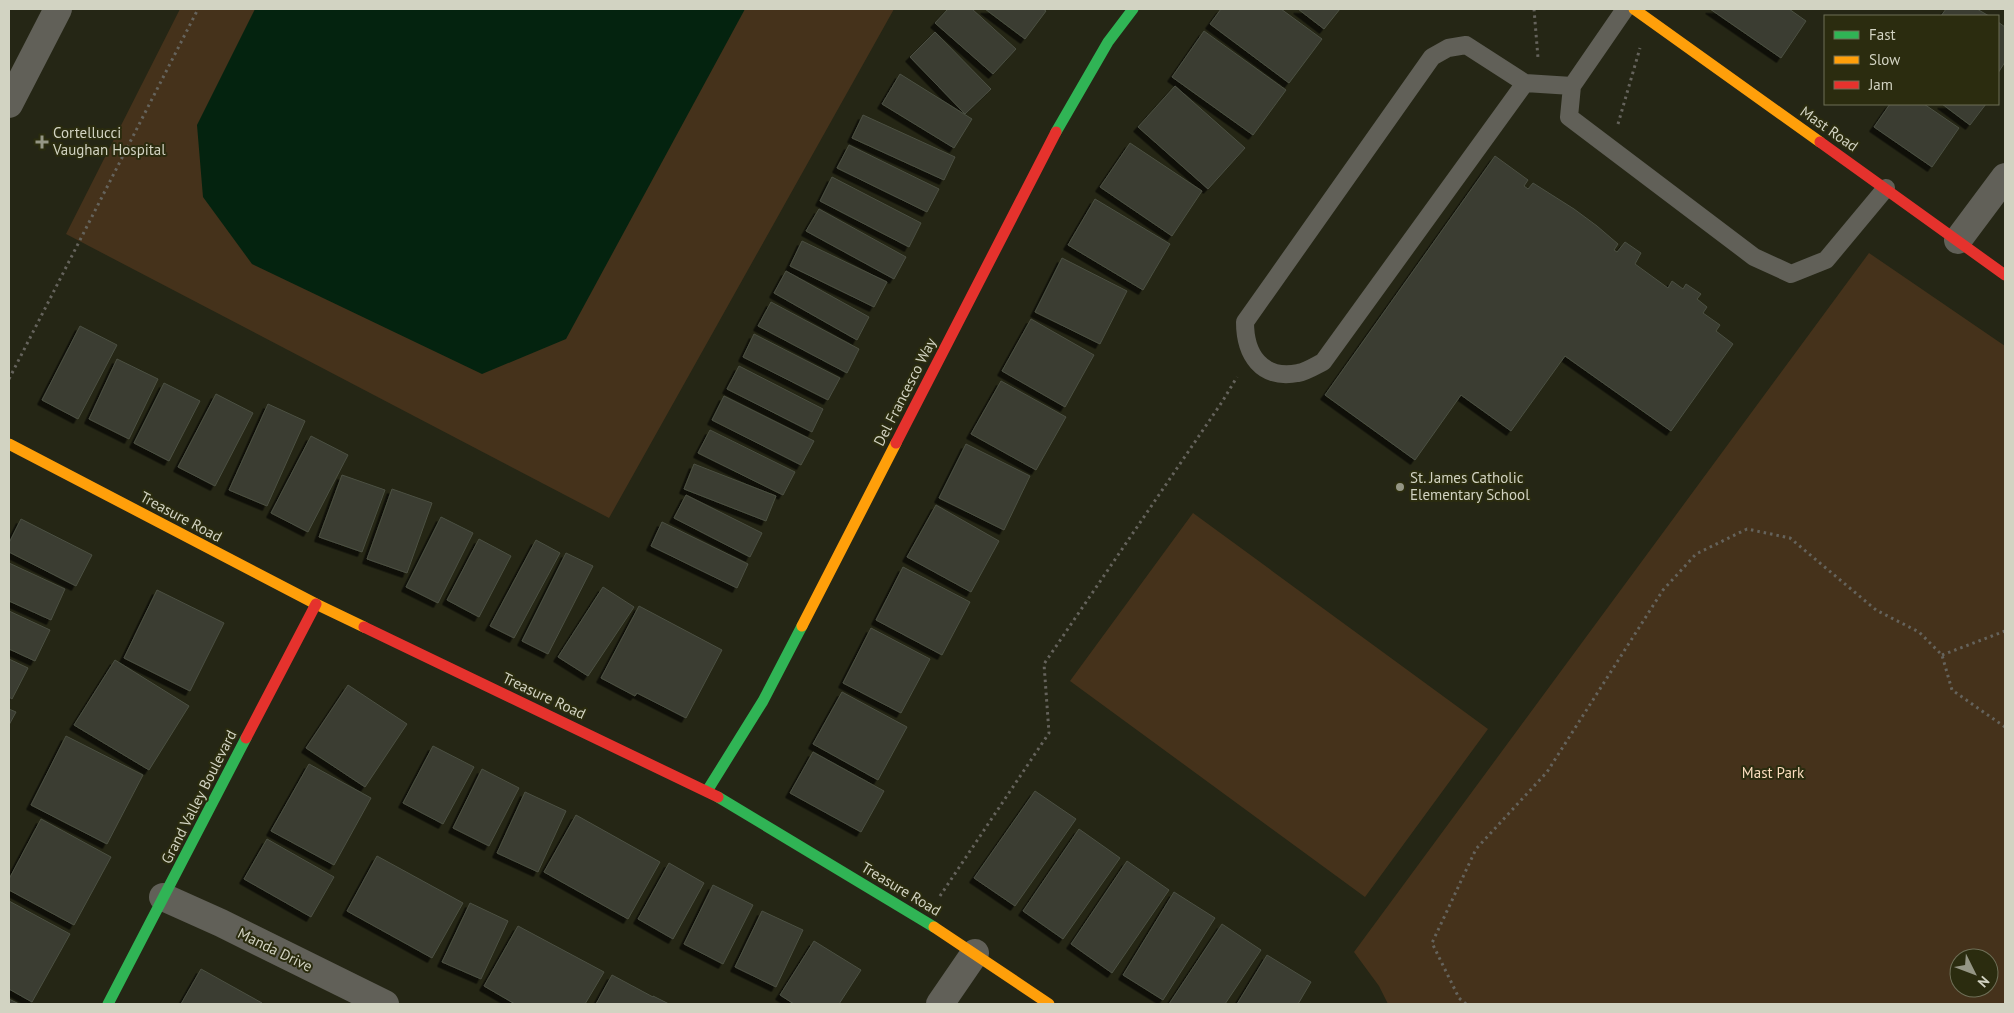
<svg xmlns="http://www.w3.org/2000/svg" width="2014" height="1013" viewBox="0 0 2014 1013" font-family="'PT Sans',sans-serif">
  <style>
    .green { fill: #45321b; fill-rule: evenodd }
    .water { fill: #04230f }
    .building { fill: #3a3d30; stroke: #4c5043; filter: url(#shadow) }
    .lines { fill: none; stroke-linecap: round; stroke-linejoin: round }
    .path { stroke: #65635c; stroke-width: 3; stroke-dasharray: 2.5 4; stroke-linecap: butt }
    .lane { stroke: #616058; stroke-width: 18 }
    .street { stroke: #616058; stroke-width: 28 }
    .fast { stroke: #30b455; stroke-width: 11 }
    .slow { stroke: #ff9f0a; stroke-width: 11 }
    .jam { stroke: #e5322d; stroke-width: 11 }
    .poi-dot { fill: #959685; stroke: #2b2c0f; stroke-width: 2 }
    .labels { text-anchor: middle; stroke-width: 4; stroke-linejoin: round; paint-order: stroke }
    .street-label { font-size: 15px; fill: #d2d3c2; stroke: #2b2c0f }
    .poi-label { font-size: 15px; fill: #d2d3c2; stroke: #2b2c0f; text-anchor: start }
    .park-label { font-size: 15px; fill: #fbddbe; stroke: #2b2c0f }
  </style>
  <defs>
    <filter id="shadow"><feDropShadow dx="-4.5" dy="4.5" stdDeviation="0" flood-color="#0009"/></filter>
  </defs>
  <rect width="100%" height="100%" fill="#252615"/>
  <path class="green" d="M180,9H894L609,518L66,234Z
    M1869,253L2005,346V1004H1388L1379,986L1354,952ZM1959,958H1989V988H1959Z
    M1193,513L1488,729L1365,897L1070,681Z"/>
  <path class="water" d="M255,9H745L566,339L482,374L252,264L203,197L197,125Z"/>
  <path class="building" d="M948,9H972L1016,49L993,74L935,23Z
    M985,9H1043L1046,11L1025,39Z
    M1221,9H1281L1322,39L1289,83L1210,24Z
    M1298,9H1340L1324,29Z
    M1710,9H1789L1806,21L1781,58Z
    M1946,9H1977L1989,16H1941Z
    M1998,22L2005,27V62L1998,73Z
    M1204,31L1286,90L1253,135L1172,77Z
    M935,32L991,89L965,114L910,57Z
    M900,74L972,119L954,148L882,104Z
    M1175,86L1245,148L1208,189L1138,127Z
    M1890,104H1924L1959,128L1932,167L1874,127Z
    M1942,104H1986L1970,125Z
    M863,115L955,157L944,180L852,138Z
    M1130,143L1202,191L1172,236L1100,187Z
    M849,145L939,189L927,212L837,168Z
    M1495,156L1528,180L1524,186L1528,189L1533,183L1574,209L1597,226L1618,244L1614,250L1617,252L1625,242L1641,253L1635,264L1668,288L1672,281L1683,289L1686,284L1701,294L1697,299L1707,307L1703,313L1720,325L1716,331L1733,344L1671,431L1565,356L1511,431L1461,395L1415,460L1325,395Z
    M832,177L921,223L909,247L820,201Z
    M1095,199L1170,244L1143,290L1068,245Z
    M819,209L906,257L894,279L806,231Z
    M802,241L887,282L874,307L790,266Z
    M1062,258L1127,291L1100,344L1035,312Z
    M786,271L869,317L857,340L774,293Z
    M771,302L859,349L847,373L758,326Z
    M1031,319L1094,355L1065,407L1002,371Z
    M80,326L117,345L78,419L42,400Z
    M754,334L840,378L828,400L743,357Z
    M117,359L158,379L129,439L89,419Z
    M739,366L823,409L812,432L727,389Z
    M1001,381L1066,417L1036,470L971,434Z
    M164,383L200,401L169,461L134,443Z
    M216,394L253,413L215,486L178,467Z
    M724,396L814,441L801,465L712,420Z
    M268,404L305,421L267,506L229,490Z
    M710,430L795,472L783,495L698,453Z
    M311,436L348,455L308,532L271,513Z
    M966,444L1030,476L1004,530L939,498Z
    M694,464L776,496L766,521L684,489Z
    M342,475L385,490L362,552L319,537Z
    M392,489L432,503L407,573L367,559Z
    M686,495L762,533L750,557L674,518Z
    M936,505L999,541L971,592L907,557Z
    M441,517L473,533L438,603L406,587Z
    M21,519L92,555L76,586L9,552V543Z
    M662,522L748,564L737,588L651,546Z
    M479,539L511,556L479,617L447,600Z
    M536,540L560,553L514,638L490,626Z
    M566,553L593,566L548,654L522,641Z
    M9,563L65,589L51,620L9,601Z
    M903,567L970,602L942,655L876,620Z
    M603,587L634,607L588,676L558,657Z
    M157,590L224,623L190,691L124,658Z
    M639,606L722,650L686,718L637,693L635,696L601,678Z
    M9,611L50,630L35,661L9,649Z
    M871,628L930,659L901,713L843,683Z
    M9,659L28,668L12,699L9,697Z
    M115,660L189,706L149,770L74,725Z
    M348,685L407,724L365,787L306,748Z
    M842,692L907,727L878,780L813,744Z
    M9,709L16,712L9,725Z
    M66,736L143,775L107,844L31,805Z
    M433,746L474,767L443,824L403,803Z
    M813,752L884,791L861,832L790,793Z
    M309,764L371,798L334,865L271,831Z
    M482,769L519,788L489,846L453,828Z
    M1035,791L1076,819L1015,906L974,878Z
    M525,792L566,811L538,872L497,853Z
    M576,815L660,862L628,919L544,872Z
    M41,819L111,857L74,925L9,890V879Z
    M1079,829L1120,858L1063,939L1023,911Z
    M267,839L334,877L311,917L244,879Z
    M377,856L463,903L432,958L347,911Z
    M1127,861L1169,890L1112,973L1071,944Z
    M669,863L704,883L673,939L638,919Z
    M713,885L753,905L723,964L684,944Z
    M1174,892L1215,918L1163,1000L1123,975Z
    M9,901L70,934L32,1002L9,989Z
    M470,903L508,921L481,979L442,962Z
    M762,911L803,930L776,987L735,967Z
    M1222,924L1261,950L1225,1004H1169Z
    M518,926L604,972L585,1004H515L484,986Z
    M814,941L861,970L839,1004H794L780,995Z
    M1267,955L1311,982L1298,1004H1237Z
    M201,969L262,1003L261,1004H181Z
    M612,975L653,997V996L669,1004H596Z
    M9,999L19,1004H9Z"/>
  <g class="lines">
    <path class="path" d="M1534,9L1538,58
      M1618,124L1640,48
      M9,379L198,9
      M1942,655L2005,631
      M940,896L1049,733L1044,664L1222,402L1237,377
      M1466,1004L1459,998L1432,943L1476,849L1547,772L1663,590L1696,554L1747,529L1790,538L1876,610L1919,632L1942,655L1952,690L2005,727"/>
    <path class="lane" d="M1625,9L1572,86L1569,117L1754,257L1791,274L1826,260L1886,188
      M1525,83L1323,362C1315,366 1306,372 1298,373C1261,380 1245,354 1245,322L1432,57L1448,48L1466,45L1525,83L1572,86"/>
    <path class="street" d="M9,104L58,9
      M1958,240L2005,177
      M163,897L221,923L385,1004
      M940,1004L975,953"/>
    <path class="fast" d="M1056,132L1108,42L1133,9
      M707,791L763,701L802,626
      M718,797L934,927
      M108,1004L246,738"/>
    <path class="slow" d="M1634,9L1820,142
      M9,444L316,604L364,627
      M802,626L896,443
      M934,927L1049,1004"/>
    <path class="jam" d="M1820,142L2005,275
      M896,443L1056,132
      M364,627L718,797
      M246,738L316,604"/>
  </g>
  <g class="poi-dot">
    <path d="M39.5 134.5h5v5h5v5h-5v5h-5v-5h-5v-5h5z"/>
    <circle cx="1400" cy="487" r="5"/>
  </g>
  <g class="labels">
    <g class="street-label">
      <text transform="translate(1829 129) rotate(35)" y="5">Mast Road</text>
      <text transform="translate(905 392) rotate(-63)" y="5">Del Francesco Way</text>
      <text transform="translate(181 517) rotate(28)" y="5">Treasure Road</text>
      <text transform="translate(544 696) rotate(25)" y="5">Treasure Road</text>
      <text transform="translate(199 797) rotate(-63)" y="5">Grand Valley Boulevard</text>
      <text transform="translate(901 889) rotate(31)" y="5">Treasure Road</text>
      <text transform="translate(275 950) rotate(26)" y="5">Manda Drive</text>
    </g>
    <g class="poi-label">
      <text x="53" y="138">Cortellucci<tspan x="53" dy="17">Vaughan Hospital</tspan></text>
      <text x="1410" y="483">St. James Catholic<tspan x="1410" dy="17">Elementary School</tspan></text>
    </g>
    <g class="park-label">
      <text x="1773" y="778">Mast Park</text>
    </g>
  </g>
  <rect width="2014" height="1013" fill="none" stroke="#d2d3c2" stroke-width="20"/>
  <rect x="1824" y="15" width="175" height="90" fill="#2b2c0f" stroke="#6e6f57"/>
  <rect x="1834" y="31" width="25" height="8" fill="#30b455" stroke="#6e6f57"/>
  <text x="1869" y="40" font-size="15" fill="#d2d3c2">Fast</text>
  <rect x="1834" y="56" width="25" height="8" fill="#ff9f0a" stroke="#6e6f57"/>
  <text x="1869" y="65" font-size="15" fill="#d2d3c2">Slow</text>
  <rect x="1834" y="81" width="25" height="8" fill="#e5322d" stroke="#6e6f57"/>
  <text x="1869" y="90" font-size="15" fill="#d2d3c2">Jam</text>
  <g transform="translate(1974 973) rotate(132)"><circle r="24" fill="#2b2c0f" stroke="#6e6f57"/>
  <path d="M0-4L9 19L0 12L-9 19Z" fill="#959685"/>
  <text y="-8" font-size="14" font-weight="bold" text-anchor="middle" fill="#d2d3c2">N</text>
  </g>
</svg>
